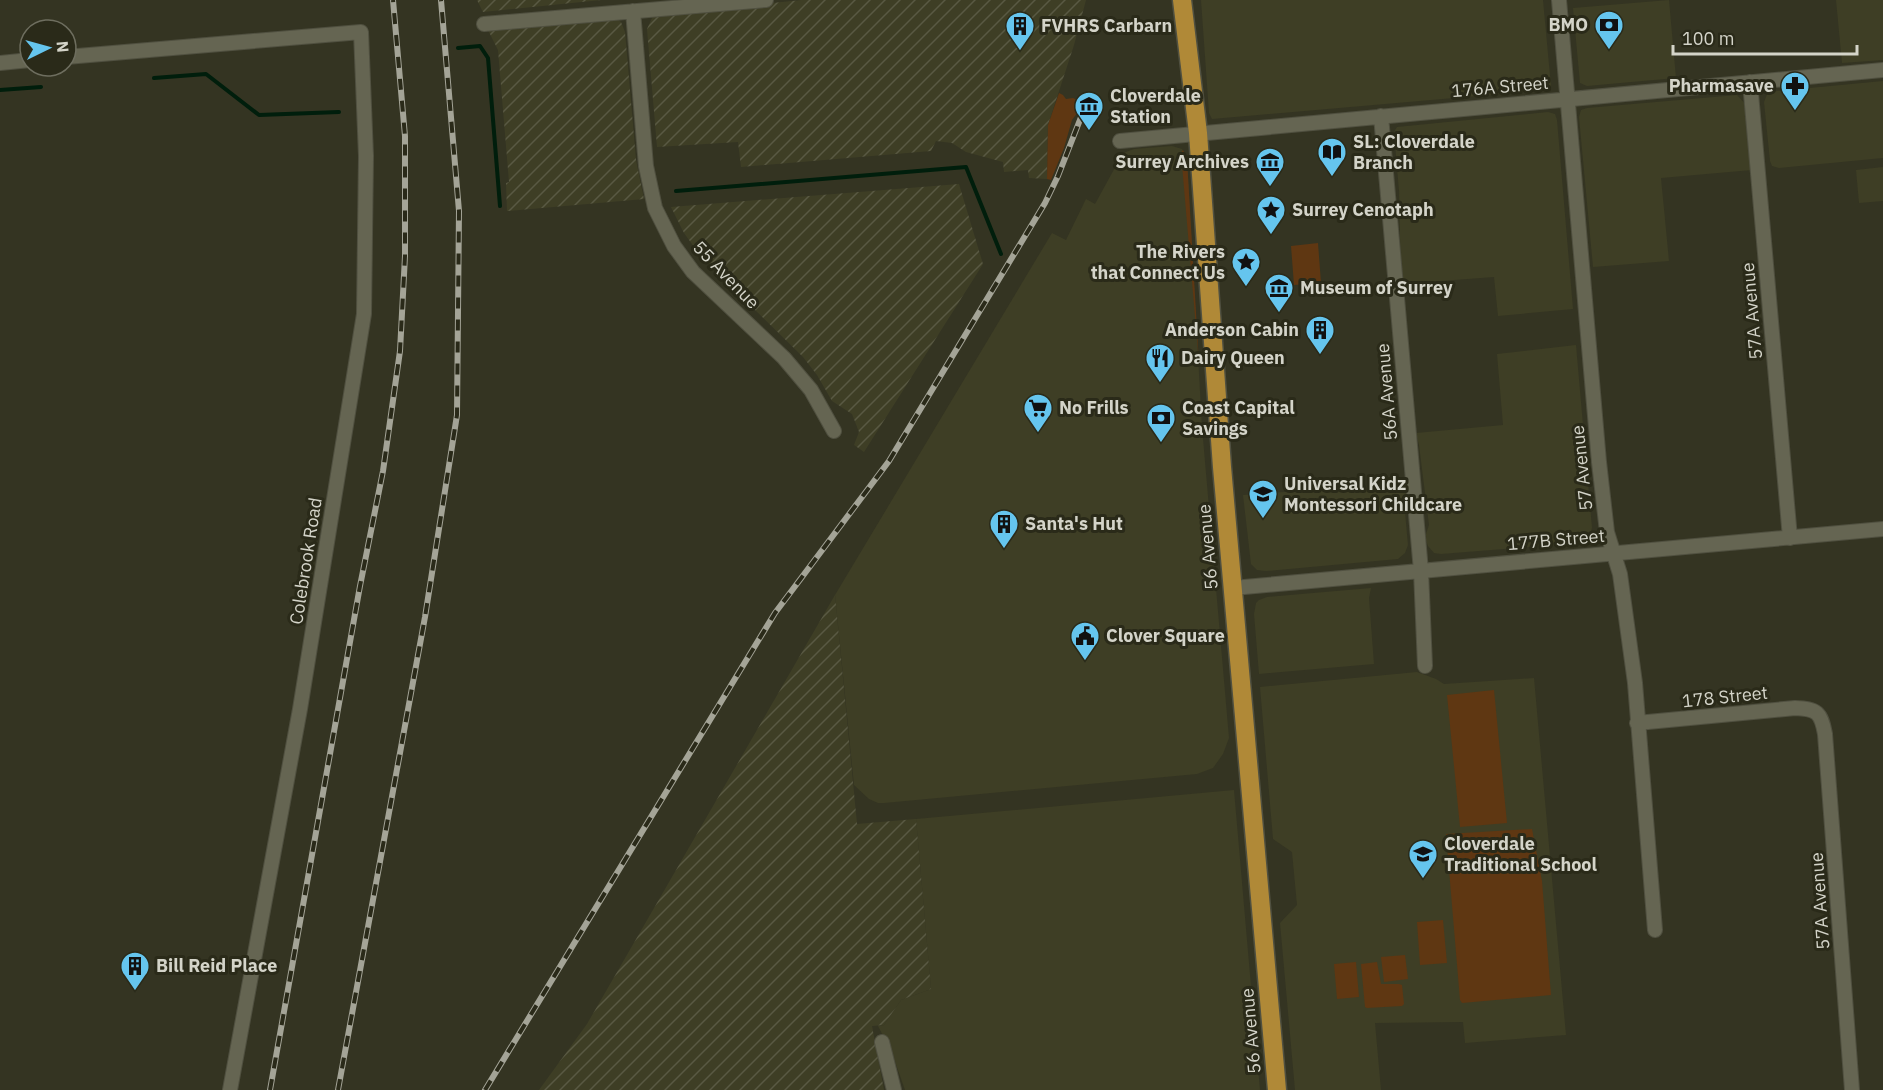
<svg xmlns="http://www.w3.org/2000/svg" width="1883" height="1090" viewBox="0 0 1883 1090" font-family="'IBM Plex Sans',sans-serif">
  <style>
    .built { fill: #3e3e25 }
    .industrial { fill: url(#industrial-furrows) }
    .green { fill: #5f3712 }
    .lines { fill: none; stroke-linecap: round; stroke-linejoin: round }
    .stream { stroke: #001e0c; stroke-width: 4 }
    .minor-casing { stroke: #505040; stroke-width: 16 }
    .highway-casing { stroke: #505040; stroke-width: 21 }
    .minor { stroke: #656552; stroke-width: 14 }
    .highway { stroke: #b08937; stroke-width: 18 }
    .rail-casing { stroke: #a4a497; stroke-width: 6 }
    .rail { stroke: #2a2a19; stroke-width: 4; stroke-dasharray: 11; stroke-linecap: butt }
    .labels { text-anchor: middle; stroke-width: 6; stroke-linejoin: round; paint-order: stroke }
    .poi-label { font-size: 18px; font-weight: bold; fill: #d4d4c9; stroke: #2a2a19; text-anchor: start }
    .street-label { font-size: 18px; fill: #d4d4c9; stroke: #2a2a19 }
  </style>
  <defs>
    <pattern id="industrial-furrows" width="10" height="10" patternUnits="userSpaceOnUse" patternTransform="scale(1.5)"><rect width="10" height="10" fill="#3e3e25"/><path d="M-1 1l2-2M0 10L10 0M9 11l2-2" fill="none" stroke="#595943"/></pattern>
  </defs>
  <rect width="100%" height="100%" fill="#343422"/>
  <path class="built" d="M1201,0H1543L1551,86L1546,90L1212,119L1209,113Z
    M1669,0L1676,78L1587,86L1580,83L1573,8Z
    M1836,0H1883V60L1842,63Z
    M1883,81V158L1779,168L1772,166L1770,161L1764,102L1768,92Z
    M1737,95L1746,105L1752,170L1661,178L1669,261L1593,267L1579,117L1581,110L1587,108Z
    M1548,112L1555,114L1557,120L1573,309L1498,316L1494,277L1401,284L1399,191L1394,132L1397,127Z
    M1172,146L1182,149L1187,159L1202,427L1229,738L1223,754L1213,768L1197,774L884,803H878L869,799L854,785L835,595L1052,233L1066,240L1086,199L1095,204L1123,153L1134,149Z
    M1883,167V201L1859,203L1856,170Z
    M1576,345L1592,528L1589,537L1580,543L1441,554L1434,553L1428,546L1425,537L1429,525L1419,445L1416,433L1503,425L1497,354Z
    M1396,484L1408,485V493L1404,501L1408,545L1405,553L1398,559L1266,571L1257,570L1251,564L1243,495Z
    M1371,588L1369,598L1374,664L1259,674L1254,614L1256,603L1259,600L1267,597Z
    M1417,672L1436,679L1444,684L1534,678L1566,1035L1465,1043L1463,1022L1375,1023L1381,1090H1295L1280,923L1297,905L1292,852L1273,839L1260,687Z
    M1234,790L1260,1090H905L892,1053L878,1026L884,1025L901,1000L931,989L916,819Z"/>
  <path class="industrial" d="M477,0H601L483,12Z
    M802,0H1086L1074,45L1048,125L1047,179L1029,178L1028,170L1004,172L1003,162L966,152L952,143L936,141L931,151L741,167L738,142L657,147L647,29L652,18L659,14Z
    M616,19L621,22L625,32L636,160L644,199L507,211L506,183L509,182L498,50L487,28Z
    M959,184L983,264L864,452L854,445L859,432L852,414L832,401L817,375L803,357L702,258L684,233L671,207Z
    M835,595L857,824L916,819L931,989L901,1000L884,1025L872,1026L884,1090H539L587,1024Z"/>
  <path class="green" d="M1059,93L1063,95L1066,99L1073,98L1082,102L1078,112L1072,120L1064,148L1051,180L1047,179L1048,125Z
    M1183,150L1187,159L1199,363L1181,153Z
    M1318,243L1321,283L1294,285L1291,246Z
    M1494,690L1507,823L1460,827L1447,695Z
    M1532,829L1542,881L1551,995L1462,1003L1460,1000L1446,834Z
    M1443,920L1447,963L1420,965L1417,922Z
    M1405,955L1408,979L1384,982L1381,957Z
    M1356,962L1359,997L1337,999L1334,964Z
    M1377,962L1381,984H1399L1402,985L1404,1004L1402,1006L1367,1008L1365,1007L1361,964Z"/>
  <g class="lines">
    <path class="stream" d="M458,48L480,46L488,58L500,206
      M154,78L206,74L259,115L339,112
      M0,90L41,87
      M676,191L966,167L1001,254"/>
    <g class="minor-casing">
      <path id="minor" d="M1559,0L1599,462L1607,532L1620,574L1635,683L1655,930
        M633,11L646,166L655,208L674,246L693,272L784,358L811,390L834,431
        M484,24L766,0
        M66,57L361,32L366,156L364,314L300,709L230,1090
        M0,63L30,60
        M1750,82L1790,538
        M1381,116L1421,571L1425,666
        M1120,141L1883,70
        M1233,588L1883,529
        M1637,723L1795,708C1817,709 1821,712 1825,734L1852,1090
        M882,1042L894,1090"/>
    </g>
    <g class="highway-casing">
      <path id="highway" d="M1182,0L1198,133L1222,467L1277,1090"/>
    </g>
    <use href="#minor" class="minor"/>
    <use href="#highway" class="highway"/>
    <g class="rail-casing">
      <path id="rail" d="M270,1090L360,586L383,471L400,351L405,256V136L393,0
        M338,1090L425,617L457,415L459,211L441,0
        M485,1090L775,613L889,461L1045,203L1058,176L1085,107"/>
    </g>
    <use href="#rail" class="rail"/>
  </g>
  <defs>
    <g id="bank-pin" transform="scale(1.5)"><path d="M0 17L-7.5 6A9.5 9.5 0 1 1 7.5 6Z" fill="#65c5ee" stroke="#2a2a19"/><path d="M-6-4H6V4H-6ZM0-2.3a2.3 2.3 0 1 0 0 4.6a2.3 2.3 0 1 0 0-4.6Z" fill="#111"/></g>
    <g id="building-pin" transform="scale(1.5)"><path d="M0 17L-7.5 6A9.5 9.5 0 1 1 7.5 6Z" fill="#65c5ee" stroke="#2a2a19"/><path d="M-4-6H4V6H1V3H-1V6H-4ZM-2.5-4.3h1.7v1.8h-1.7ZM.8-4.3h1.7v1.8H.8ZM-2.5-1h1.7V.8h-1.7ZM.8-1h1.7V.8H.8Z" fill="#111"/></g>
    <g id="pharmacy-pin" transform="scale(1.5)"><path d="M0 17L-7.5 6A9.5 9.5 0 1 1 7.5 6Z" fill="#65c5ee" stroke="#2a2a19"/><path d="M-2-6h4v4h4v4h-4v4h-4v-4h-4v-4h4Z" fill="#111"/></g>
    <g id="museum-pin" transform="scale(1.5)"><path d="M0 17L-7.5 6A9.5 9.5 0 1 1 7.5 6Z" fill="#65c5ee" stroke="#2a2a19"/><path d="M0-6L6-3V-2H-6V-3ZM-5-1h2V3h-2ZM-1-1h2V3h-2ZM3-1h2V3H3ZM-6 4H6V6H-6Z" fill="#111"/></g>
    <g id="library-pin" transform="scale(1.5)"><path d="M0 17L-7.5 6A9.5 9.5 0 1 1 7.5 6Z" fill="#65c5ee" stroke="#2a2a19"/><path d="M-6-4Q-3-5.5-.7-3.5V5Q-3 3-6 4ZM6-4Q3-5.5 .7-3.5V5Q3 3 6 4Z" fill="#111"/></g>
    <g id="sight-pin" transform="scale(1.5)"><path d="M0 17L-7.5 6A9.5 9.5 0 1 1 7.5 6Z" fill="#65c5ee" stroke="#2a2a19"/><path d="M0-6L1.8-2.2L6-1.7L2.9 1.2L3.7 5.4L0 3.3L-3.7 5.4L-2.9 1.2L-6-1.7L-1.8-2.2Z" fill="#111"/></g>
    <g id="restaurant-pin" transform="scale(1.5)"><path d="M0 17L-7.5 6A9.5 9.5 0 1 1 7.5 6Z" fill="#65c5ee" stroke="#2a2a19"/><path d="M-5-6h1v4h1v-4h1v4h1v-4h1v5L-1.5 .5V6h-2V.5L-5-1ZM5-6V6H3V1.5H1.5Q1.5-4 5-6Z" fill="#111"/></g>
    <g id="supermarket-pin" transform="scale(1.5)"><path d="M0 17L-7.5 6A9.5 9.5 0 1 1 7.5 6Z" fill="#65c5ee" stroke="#2a2a19"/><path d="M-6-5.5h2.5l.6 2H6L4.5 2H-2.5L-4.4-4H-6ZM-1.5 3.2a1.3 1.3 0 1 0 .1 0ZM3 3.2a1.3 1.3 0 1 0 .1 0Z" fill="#111"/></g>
    <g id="school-pin" transform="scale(1.5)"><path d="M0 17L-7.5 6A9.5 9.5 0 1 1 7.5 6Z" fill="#65c5ee" stroke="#2a2a19"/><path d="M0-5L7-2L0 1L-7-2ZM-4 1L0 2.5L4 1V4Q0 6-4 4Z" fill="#111"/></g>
    <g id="civic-pin" transform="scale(1.5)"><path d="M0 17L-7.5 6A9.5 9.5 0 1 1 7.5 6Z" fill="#65c5ee" stroke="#2a2a19"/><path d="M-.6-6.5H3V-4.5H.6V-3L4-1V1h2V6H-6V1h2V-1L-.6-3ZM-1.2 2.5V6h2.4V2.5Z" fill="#111"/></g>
  </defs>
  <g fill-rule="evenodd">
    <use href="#bank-pin" x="1609" y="25"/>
    <use href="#building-pin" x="1020" y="26"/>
    <use href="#pharmacy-pin" x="1795" y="86"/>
    <use href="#museum-pin" x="1089" y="106"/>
    <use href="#library-pin" x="1332" y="152"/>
    <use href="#museum-pin" x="1270" y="162"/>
    <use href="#sight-pin" x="1271" y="210"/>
    <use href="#sight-pin" x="1246" y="262"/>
    <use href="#museum-pin" x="1279" y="288"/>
    <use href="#building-pin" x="1320" y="330"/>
    <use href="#restaurant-pin" x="1160" y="358"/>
    <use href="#supermarket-pin" x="1038" y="408"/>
    <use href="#bank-pin" x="1161" y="418"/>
    <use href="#school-pin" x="1263" y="494"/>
    <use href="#building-pin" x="1004" y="524"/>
    <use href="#civic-pin" x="1085" y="636"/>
    <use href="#school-pin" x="1423" y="854"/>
    <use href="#building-pin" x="135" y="966"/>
  </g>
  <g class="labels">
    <g class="poi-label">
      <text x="1588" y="31" text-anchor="end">BMO</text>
      <text x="1041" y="32">FVHRS Carbarn</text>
      <text x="1774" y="92" text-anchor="end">Pharmasave</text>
      <text x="1110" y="102">Cloverdale<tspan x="1110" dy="21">Station</tspan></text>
      <text x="1353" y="148">SL: Cloverdale<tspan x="1353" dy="21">Branch</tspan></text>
      <text x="1249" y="168" text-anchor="end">Surrey Archives</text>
      <text x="1292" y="216">Surrey Cenotaph</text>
      <text x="1225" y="258" text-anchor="end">The Rivers<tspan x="1225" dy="21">that Connect Us</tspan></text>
      <text x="1300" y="294">Museum of Surrey</text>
      <text x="1299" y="336" text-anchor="end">Anderson Cabin</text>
      <text x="1181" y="364">Dairy Queen</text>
      <text x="1059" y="414">No Frills</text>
      <text x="1182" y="414">Coast Capital<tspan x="1182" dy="21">Savings</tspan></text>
      <text x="1284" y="490">Universal Kidz<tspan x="1284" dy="21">Montessori Childcare</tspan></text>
      <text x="1025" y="530">Santa's Hut</text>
      <text x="1106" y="642">Clover Square</text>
      <text x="1444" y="850">Cloverdale<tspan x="1444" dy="21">Traditional School</tspan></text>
      <text x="156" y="972">Bill Reid Place</text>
    </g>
    <g class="street-label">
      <text transform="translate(1500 87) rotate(-5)" y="6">176A Street</text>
      <text transform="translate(726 275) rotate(46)" y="6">55 Avenue</text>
      <text transform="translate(1752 311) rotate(-95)" y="6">57A Avenue</text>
      <text transform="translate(1387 392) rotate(-95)" y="6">56A Avenue</text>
      <text transform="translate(1582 468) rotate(-96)" y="6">57 Avenue</text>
      <text transform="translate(1556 540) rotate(-5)" y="6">177B Street</text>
      <text transform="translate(1208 547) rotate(-95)" y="6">56 Avenue</text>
      <text transform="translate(306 561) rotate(-81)" y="6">Colebrook Road</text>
      <text transform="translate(1725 697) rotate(-6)" y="6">178 Street</text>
      <text transform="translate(1820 901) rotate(-94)" y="6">57A Avenue</text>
      <text transform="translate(1251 1031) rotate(-95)" y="6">56 Avenue</text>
    </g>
  </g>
  <g transform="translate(48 48) rotate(85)"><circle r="28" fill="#2a2a19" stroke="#6e6e5f" stroke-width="1.5"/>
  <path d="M0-4.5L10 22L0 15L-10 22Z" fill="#65c5ee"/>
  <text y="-9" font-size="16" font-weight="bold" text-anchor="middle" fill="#d4d4c9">N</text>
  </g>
  <path d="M1673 45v9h184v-9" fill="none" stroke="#d4d4c9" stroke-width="3"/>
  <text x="1682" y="45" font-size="18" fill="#d4d4c9" stroke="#2a2a19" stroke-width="4.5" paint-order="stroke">100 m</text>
</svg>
